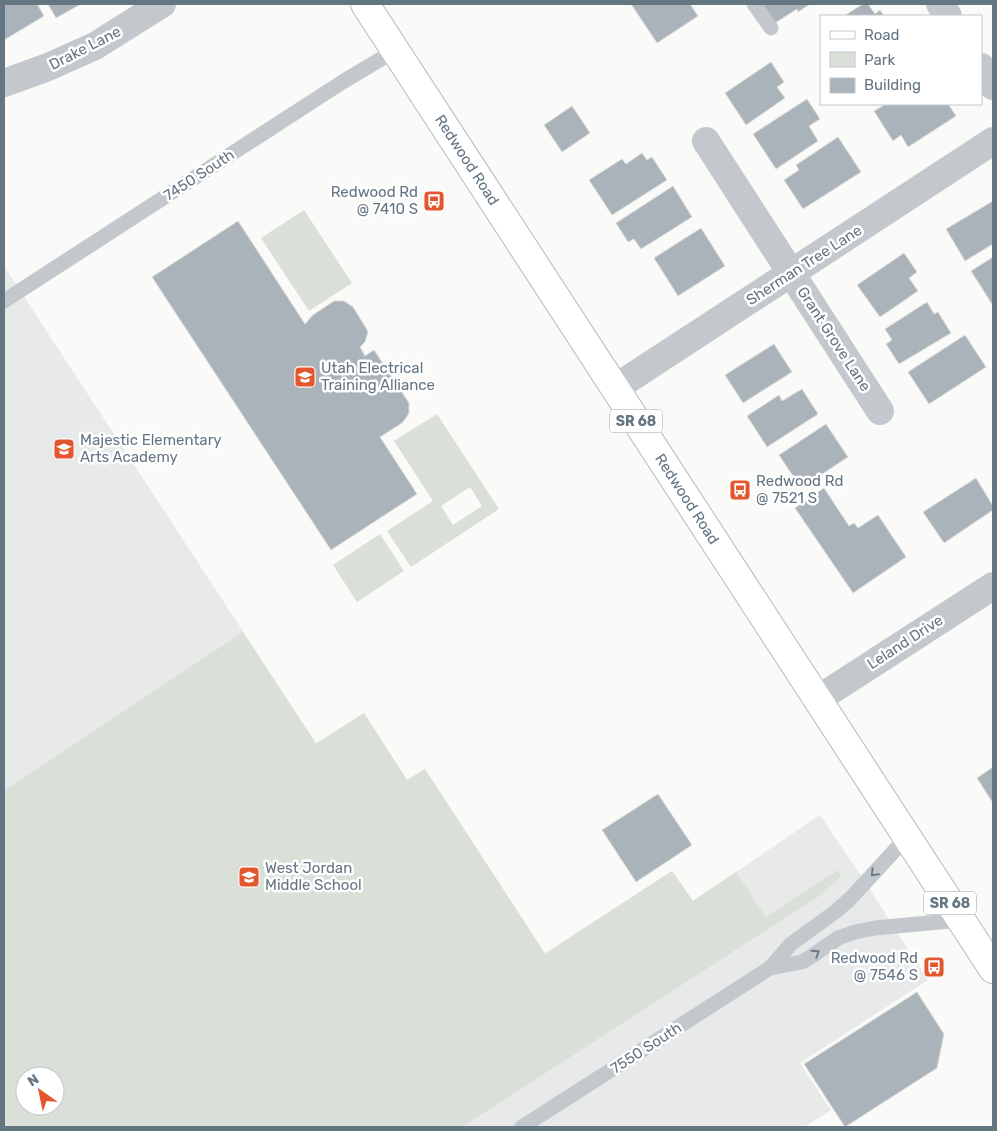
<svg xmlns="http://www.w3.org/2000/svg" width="997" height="1131" viewBox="0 0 997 1131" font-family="Rubik,sans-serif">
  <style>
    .built { fill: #e8e9e9; fill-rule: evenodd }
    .green { fill: #dadfd7; fill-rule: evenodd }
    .building { fill: #aab3b9; stroke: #dcdcda }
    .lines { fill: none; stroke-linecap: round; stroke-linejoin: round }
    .primary-casing { stroke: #b5babe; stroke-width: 30 }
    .service { stroke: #c3c8cc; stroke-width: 15 }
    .minor { stroke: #c3c8cc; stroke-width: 28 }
    .primary { stroke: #fff; stroke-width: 28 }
    .oneway { stroke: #6a7a87 }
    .labels { text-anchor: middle; stroke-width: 5; stroke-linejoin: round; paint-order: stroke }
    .shield { fill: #fff; stroke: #939fa8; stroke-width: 1 }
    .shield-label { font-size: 14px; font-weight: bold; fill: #657683 }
    .street-label { font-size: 15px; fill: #657683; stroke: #fff }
    .poi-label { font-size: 15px; fill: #657683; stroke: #fff; text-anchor: start }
  </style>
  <rect width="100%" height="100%" fill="#fafaf8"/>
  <path class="built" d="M4,266L316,743L364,713L407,780L425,769L545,953L672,871L693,901L820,815L865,882L928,980L800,1063L831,1110L804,1127H4ZM25,1076H55V1106H25Z"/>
  <path class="green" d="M304,210L352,283L309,311L261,238Z
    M437,414L499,509L411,567L387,531L433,501L394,441ZM470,487L482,506L453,525L441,506Z
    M380,534L404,571L357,602L333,565Z
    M243,632L316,744L364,713L407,780L425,769L545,954L672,871L693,901L736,872L766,917L838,870L841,877L819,896L462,1127H4V791ZM25,1076H55V1106H25Z"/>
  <path class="building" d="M4,4H37L44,16L4,40Z
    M48,4H81L56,18Z
    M631,4H690L698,16L657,43Z
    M762,4H810L798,12L797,9L775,23Z
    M863,4H868L875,14L880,10L884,16H844Z
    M771,62L784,82L777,87L785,98L746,125L725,93Z
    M807,99L820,119L809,126L818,141L776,169L753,134Z
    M886,104H948L956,116L908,147L901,135L893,141L874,111Z
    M572,106L590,133L562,152L544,125Z
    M838,137L861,172L803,209L784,180L799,170L796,165Z
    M642,153L647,160L652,157L667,180L612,215L589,180L622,159L626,164Z
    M673,186L692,217L641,249L634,239L628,242L616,223Z
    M993,201V244L965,261L946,229Z
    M238,221L305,324L313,315L334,301H344L353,307L366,328L368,332L365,342L360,347L365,356L374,350L409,403V413L406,418L402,423L380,437L417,494L331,550L152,277Z
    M701,228L725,266L678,296L654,258Z
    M904,253L917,272L909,278L918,291L880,317L857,285Z
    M993,257V303L992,304L971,271Z
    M927,302L934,314L938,312L951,333L899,364L886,344L892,340L885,329Z
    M965,335L986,367L929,404L908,372Z
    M774,344L792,372L743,403L725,375Z
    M802,389L818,414L767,447L747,416L779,395L782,401Z
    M826,424L848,457L801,488L779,455Z
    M976,478L993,506V510L944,543L923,512Z
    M824,488L849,526L854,523L858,528L878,515L906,557L853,593L795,508Z
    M993,767V803L977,778Z
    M658,794L692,845L636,882L602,830Z
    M917,992L944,1034L937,1068L845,1127L804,1064Z"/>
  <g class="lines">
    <g class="primary-casing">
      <path id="primary" d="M365,4L993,969"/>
    </g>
    <path class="service" d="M754,4L771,28
      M4,301L344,81L396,50
      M770,968L802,962L812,956L838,938L855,932L875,928L961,920
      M522,1127L770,968L791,944L835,912L850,899L907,837"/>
    <path class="minor" d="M940,4L948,16
      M981,67L993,86
      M4,83L48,67L95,46L162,4
      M706,141L880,411
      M615,388L993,141
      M818,699L993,586"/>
    <use href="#primary" class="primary"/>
  </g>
  <defs><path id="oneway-chevron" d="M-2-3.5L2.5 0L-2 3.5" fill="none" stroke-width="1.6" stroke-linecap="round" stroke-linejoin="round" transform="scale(1.25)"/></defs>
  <g class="oneway">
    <use href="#oneway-chevron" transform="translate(874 873) rotate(134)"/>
    <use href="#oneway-chevron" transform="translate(816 953) rotate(-33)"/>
  </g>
  <defs>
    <g id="bus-square" transform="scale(1.125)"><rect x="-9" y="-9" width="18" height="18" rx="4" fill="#e4572e" stroke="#fff"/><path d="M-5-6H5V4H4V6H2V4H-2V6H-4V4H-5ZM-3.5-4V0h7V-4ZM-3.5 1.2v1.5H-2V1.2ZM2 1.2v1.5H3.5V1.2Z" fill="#fff"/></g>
    <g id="school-square" transform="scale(1.125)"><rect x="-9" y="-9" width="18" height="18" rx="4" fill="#e4572e" stroke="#fff"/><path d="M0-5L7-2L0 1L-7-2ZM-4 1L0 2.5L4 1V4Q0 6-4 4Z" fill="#fff"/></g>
  </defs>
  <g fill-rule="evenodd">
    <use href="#bus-square" x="434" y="201"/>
    <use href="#school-square" x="305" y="377"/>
    <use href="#school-square" x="64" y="449"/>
    <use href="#bus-square" x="740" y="490"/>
    <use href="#school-square" x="249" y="877"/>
    <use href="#bus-square" x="934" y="967"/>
  </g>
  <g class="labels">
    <g class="shield">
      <rect x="610" y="409.5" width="52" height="23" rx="4"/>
      <rect x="924" y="891.5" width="52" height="23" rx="4"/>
    </g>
    <g class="shield-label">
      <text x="636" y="426">SR 68</text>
      <text x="950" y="908">SR 68</text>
    </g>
    <g class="street-label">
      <text transform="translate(85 48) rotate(-27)" y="5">Drake Lane</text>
      <text transform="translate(467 160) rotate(57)" y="5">Redwood Road</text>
      <text transform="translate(199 175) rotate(-33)" y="5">7450 South</text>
      <text transform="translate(804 265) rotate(-33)" y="5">Sherman Tree Lane</text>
      <text transform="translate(834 339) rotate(57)" y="5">Grant Grove Lane</text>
      <text transform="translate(687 499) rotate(57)" y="5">Redwood Road</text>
      <text transform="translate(905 642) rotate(-33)" y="5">Leland Drive</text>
      <text transform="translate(646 1048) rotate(-33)" y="5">7550 South</text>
    </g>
    <g class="poi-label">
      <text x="418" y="197" text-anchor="end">Redwood Rd<tspan x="418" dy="17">@ 7410 S</tspan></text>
      <text x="321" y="373">Utah Electrical<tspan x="321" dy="17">Training Alliance</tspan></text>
      <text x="80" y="445">Majestic Elementary<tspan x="80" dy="17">Arts Academy</tspan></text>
      <text x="756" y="486">Redwood Rd<tspan x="756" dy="17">@ 7521 S</tspan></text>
      <text x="265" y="873">West Jordan<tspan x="265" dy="17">Middle School</tspan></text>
      <text x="918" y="963" text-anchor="end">Redwood Rd<tspan x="918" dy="17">@ 7546 S</tspan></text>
    </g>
  </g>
  <rect width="997" height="1131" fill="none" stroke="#657683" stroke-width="10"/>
  <rect x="820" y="15" width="162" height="90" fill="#ffffff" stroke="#c1c8cd"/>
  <rect x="830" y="31" width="25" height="8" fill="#ffffff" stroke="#c1c8cd"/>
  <text x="864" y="40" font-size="15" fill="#657683">Road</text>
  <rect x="830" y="52" width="25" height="15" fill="#dadfd7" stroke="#c1c8cd"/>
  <text x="864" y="65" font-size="15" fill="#657683">Park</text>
  <rect x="830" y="78" width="25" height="15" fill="#aab3b9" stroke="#c1c8cd"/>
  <text x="864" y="90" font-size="15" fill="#657683">Building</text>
  <g transform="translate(40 1091) rotate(327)"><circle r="24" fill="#ffffff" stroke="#c1c8cd"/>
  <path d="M0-4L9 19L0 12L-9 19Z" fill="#e4572e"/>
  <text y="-8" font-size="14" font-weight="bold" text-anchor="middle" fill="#657683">N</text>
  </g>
</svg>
